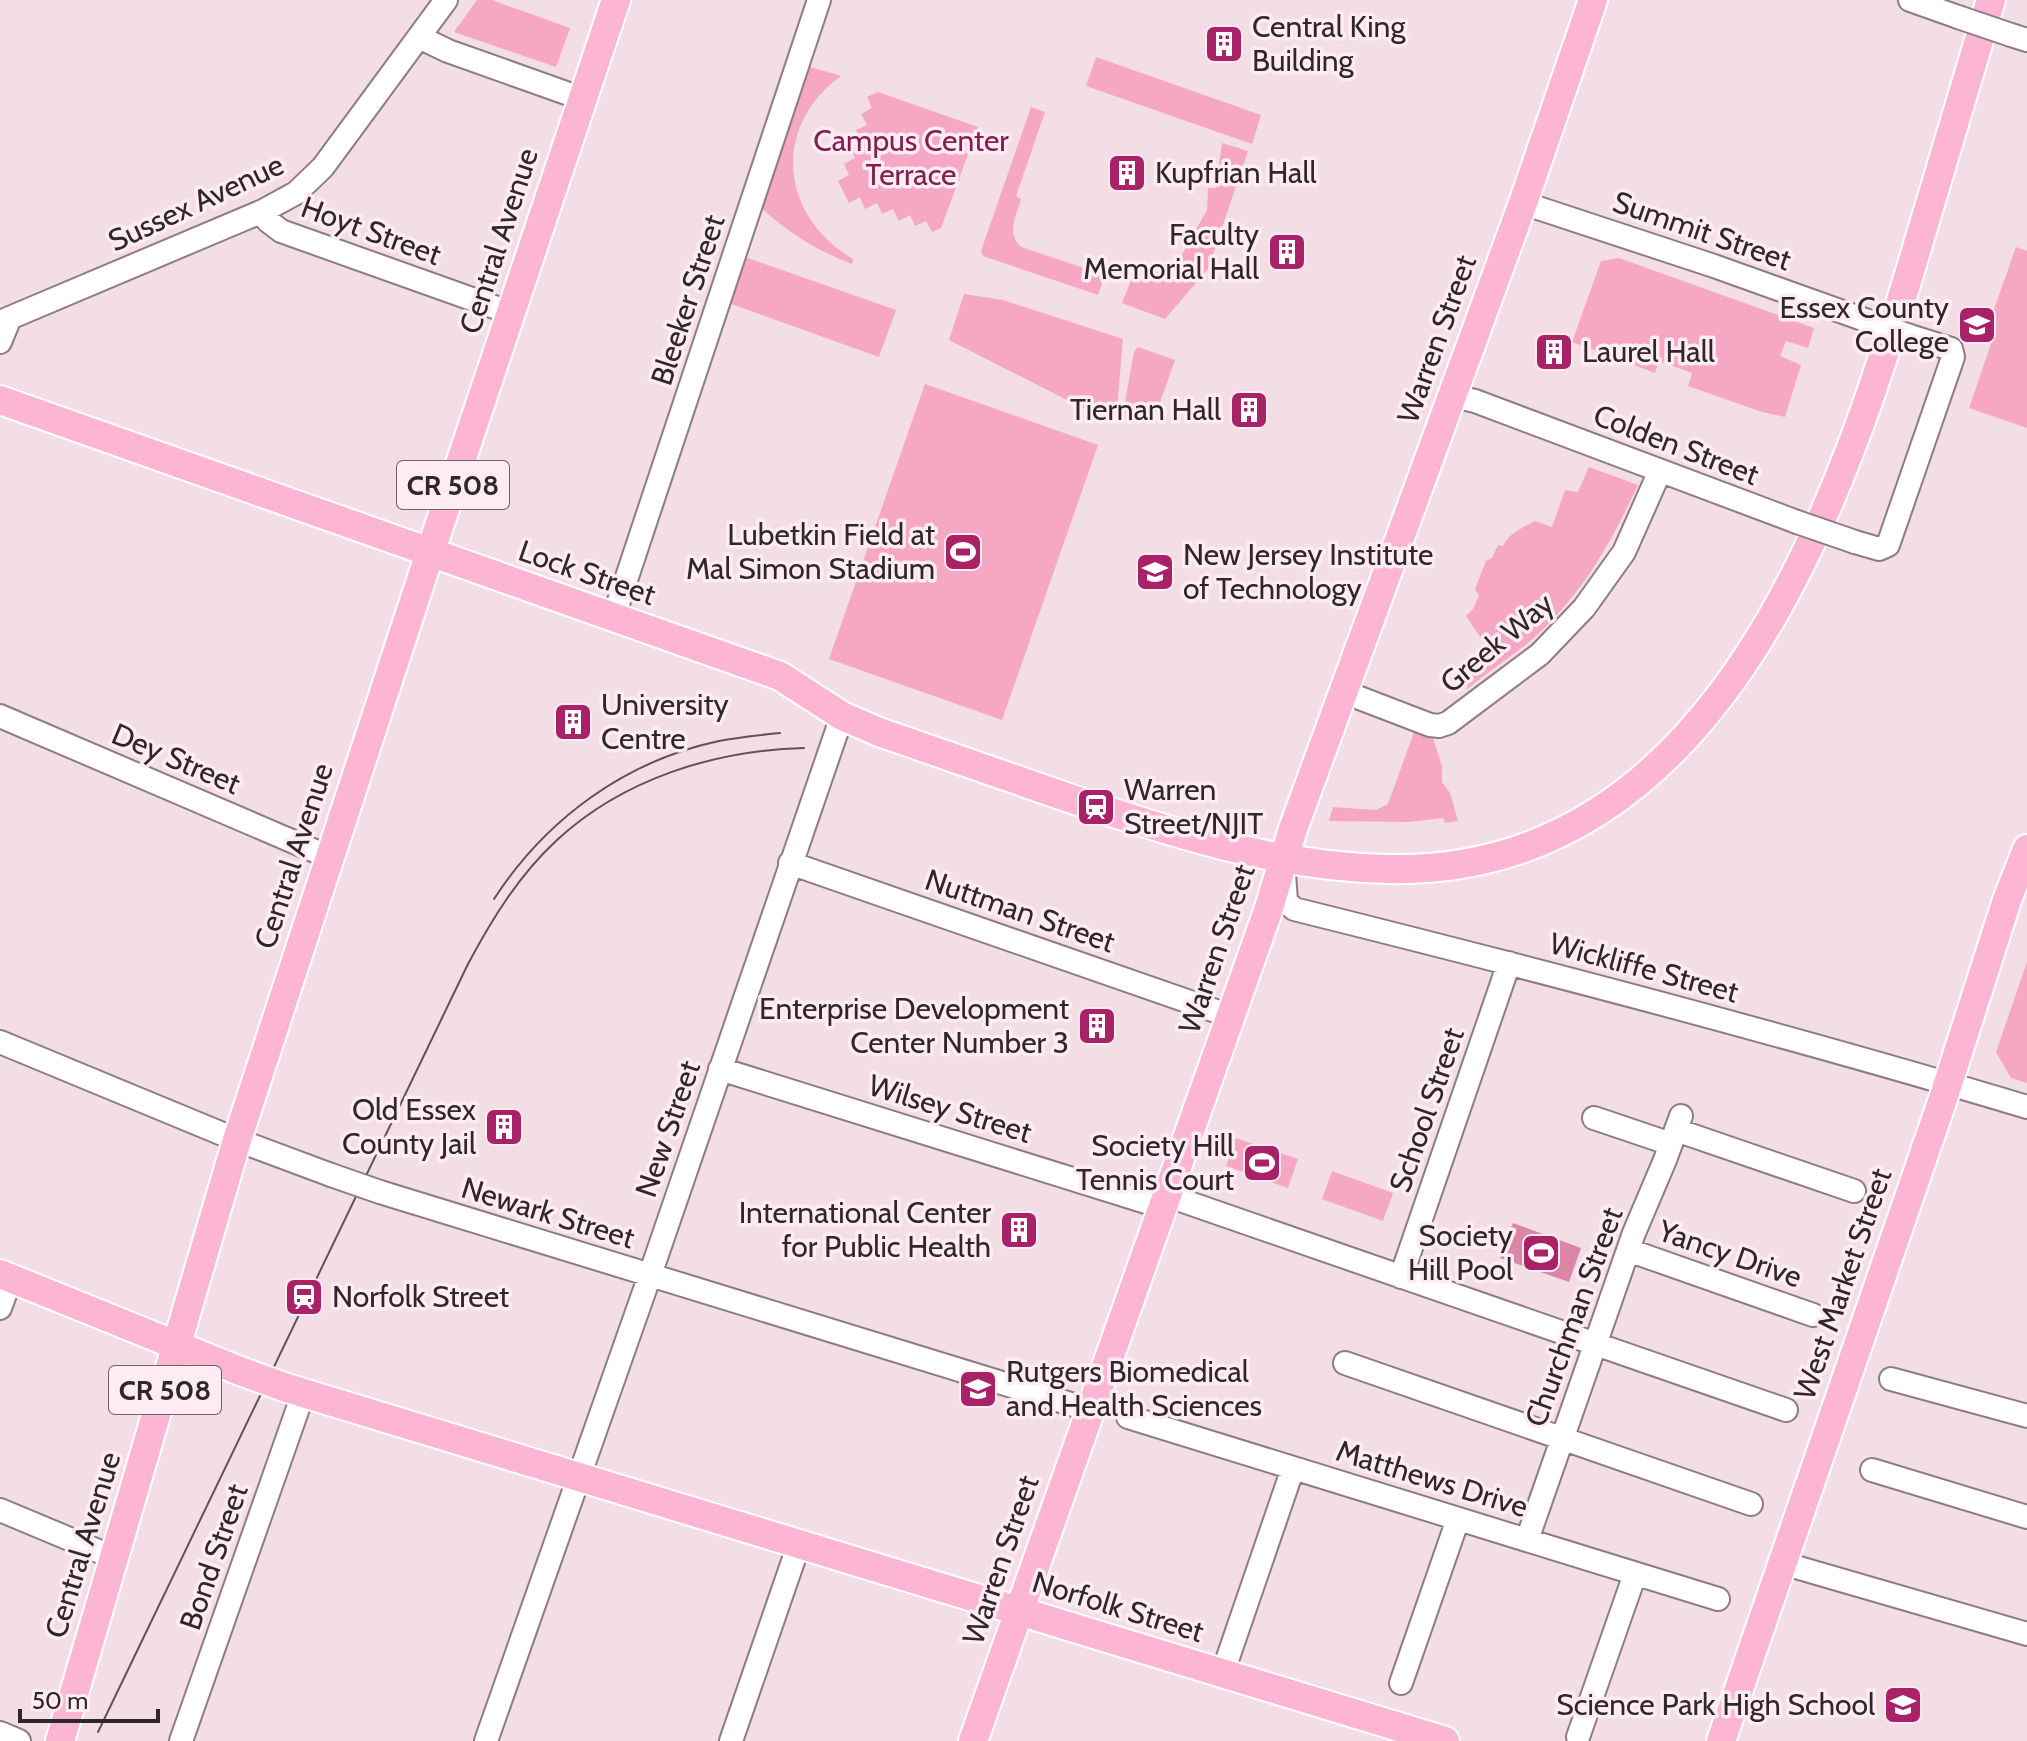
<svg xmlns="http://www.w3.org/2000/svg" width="2027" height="1741" viewBox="0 0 2027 1741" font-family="Cabin,sans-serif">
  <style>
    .green { fill: #f5a7c4 }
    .water { fill: #db86a7 }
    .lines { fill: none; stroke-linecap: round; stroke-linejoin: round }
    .minor-casing { stroke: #8f7b82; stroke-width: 26 }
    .major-casing { stroke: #fff; stroke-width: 32 }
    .minor { stroke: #fff; stroke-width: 22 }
    .major { stroke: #fcb5d2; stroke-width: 28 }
    .tram { stroke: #5f5357; stroke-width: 2 }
    .minor-bridge-casing { stroke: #8f7b82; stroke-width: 26; stroke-linecap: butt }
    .major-bridge-casing { stroke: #fff; stroke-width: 32; stroke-linecap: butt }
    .minor-bridge { stroke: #fff; stroke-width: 22 }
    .major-bridge { stroke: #fcb5d2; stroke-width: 28 }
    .labels { text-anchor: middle; stroke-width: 7; stroke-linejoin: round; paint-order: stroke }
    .shield { fill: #feecf2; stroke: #6d6266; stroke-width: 2 }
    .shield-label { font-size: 28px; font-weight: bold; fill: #2f272a }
    .poi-label { font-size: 30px; fill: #2f272a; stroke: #feecf2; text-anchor: end }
    .park-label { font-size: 30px; fill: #831f50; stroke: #feecf2 }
    .street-label { font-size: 30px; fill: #2f272a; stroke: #feecf2 }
  </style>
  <rect width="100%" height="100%" fill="#f4dee5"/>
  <path class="green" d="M477,0H492L570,28L556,67L454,32Z
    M1096,57L1261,115L1252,144L1086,86Z
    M807,66L841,76C771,127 780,216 853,259L852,264C816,250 787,232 758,205Z
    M878,92L978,127L941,228L932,232L926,221L915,226L910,215L899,221L893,209L882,214L877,203L865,209L860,197L849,203L838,181L849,175L844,164L855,158L850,147L861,141L856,130L867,125L861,114L872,108L867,97Z
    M1031,107L1045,112L1016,196L1021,199C1016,217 1006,233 1021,247L1105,275L1098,295L983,256L981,251Z
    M1222,143L1248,151L1208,269L1165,319L1122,303L1137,265L1170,276L1207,210L1208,188H1216Z
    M2016,247L2027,251V428L1969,408L1992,341L1984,338Z
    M742,256L896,310L879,357L726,302Z
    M1619,258L1814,328L1808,348L1786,341L1780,356L1801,365L1785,417L1762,412L1688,386L1692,373L1659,361L1655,373L1572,342L1601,261Z
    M964,294L1003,300L1123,339L1116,420L1110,422L949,340Z
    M1138,347L1175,360L1158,408L1122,419L1134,352Z
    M925,384L1098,445L1002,720L829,659Z
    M1589,467L1638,485C1609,546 1585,590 1535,637C1513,656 1488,671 1466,690L1477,660L1489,650L1466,616L1473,609L1479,596L1475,589L1486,561L1492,558L1498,545L1503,546C1509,533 1522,528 1535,521L1552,527L1565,490L1578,492Z
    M1414,732L1433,737L1442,767V782L1450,793L1458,821L1445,823L1443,818L1408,822L1329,821L1333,807L1376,810L1388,804Z
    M2027,962V1083L2011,1078L1996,1052Z
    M1236,1138L1298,1159L1288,1188L1226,1166Z
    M1332,1171L1393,1193L1383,1221L1322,1199Z"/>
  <path class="water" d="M1513,1223L1581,1248L1569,1282L1500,1258Z"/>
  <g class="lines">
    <g class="minor-casing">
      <path id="minor" d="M1910,0L1958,17
        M2011,35L2027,40
        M419,37L448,51L583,99
        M1523,203L1714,266L1868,321
        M263,211L268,221L281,231L511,313
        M0,322L263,211L296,193L323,167L446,0
        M0,342L9,320
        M1453,396L1475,401L1797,522
        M1855,542L1879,549L1888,545L1953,357L1951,349L1916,338
        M613,619L819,0
        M1344,692L1430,725L1439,726L1448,723L1540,654L1584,608L1624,552L1660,471
        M0,716L329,857
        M790,863L1230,1016
        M1284,874L1286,901L1294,909C1539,970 1784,1034 2027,1107
        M0,1042L237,1140L331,1175
        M720,1069L1162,1207
        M1594,1118L1671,1144
        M1676,1130L1854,1191
        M380,1192L1090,1410
        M1166,1195L1786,1410
        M1628,1250L1813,1315
        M1401,1277L1509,963
        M0,1308L11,1278
        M1345,1363L1751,1504
        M1891,1379L2027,1416
        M1128,1417L1718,1599
        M1872,1470L2027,1517
        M0,1510L115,1558
        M1527,1540L1634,1233L1665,1160L1681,1116
        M1782,1563L2027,1634
        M1222,1675L1293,1468
        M1401,1683L1458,1519
        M0,1733L19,1741
        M1578,1737L1635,1574
        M181,1741L303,1394
        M486,1741L650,1275L842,716
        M731,1741L799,1544"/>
    </g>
    <g class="major-casing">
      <path id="major" d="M0,400L780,676L842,716L879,732C942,754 1005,776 1069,798C1172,833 1277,867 1387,869C1719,877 1843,499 1919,241C1943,161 1967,80 1991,0
        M0,1274L240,1371
        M287,1388L1445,1741
        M60,1741L237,1140L424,571L616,0
        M973,1741L1268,911L1293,829L1523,203L1593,0
        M1721,1741L1943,1099L2007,900L2027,849"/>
    </g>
    <use href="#minor" class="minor"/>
    <use href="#major" class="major"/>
    <path class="tram" d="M494,899C546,819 625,761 719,741C739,737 760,735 780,733
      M98,1732L468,964C492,919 519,875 557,840C623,779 715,750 804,748"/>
    <g class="minor-bridge-casing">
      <path id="minor-bridge" d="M1958,17L2011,35
        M1868,321L1916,338
        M1797,522L1855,542
        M331,1175L380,1192"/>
    </g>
    <g class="major-bridge-casing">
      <path id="major-bridge" d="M240,1371L287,1388"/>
    </g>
    <use href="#minor-bridge" class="minor-bridge"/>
    <use href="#major-bridge" class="major-bridge"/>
  </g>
  <defs>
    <g id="building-square" transform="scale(2)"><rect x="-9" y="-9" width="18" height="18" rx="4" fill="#a92166" stroke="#feecf2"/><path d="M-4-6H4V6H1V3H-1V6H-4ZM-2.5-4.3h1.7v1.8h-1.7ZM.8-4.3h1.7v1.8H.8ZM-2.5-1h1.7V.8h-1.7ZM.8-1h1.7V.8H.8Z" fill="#fff"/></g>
    <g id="university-square" transform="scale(2)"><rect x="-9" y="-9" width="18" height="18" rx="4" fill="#a92166" stroke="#feecf2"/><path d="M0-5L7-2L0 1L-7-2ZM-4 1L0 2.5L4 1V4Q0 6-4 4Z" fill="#fff"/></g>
    <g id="stadium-square" transform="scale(2)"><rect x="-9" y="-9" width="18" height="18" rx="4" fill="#a92166" stroke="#feecf2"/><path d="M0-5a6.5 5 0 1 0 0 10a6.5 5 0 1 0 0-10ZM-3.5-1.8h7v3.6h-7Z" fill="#fff"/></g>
    <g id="station-square" transform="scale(2)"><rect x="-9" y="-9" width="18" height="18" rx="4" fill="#a92166" stroke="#feecf2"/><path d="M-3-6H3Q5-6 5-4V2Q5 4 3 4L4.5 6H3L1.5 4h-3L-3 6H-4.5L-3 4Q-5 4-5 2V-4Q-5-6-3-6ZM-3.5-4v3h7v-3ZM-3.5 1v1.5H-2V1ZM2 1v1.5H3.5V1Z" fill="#fff"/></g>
    <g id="school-square" transform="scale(2)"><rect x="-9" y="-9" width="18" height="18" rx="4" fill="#a92166" stroke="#feecf2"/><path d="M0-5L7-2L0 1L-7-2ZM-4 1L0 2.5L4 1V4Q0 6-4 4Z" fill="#fff"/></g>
  </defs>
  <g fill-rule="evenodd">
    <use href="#building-square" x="1224" y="44"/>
    <use href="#building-square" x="1127" y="173"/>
    <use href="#building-square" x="1287" y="252"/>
    <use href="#university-square" x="1977" y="325"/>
    <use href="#building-square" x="1554" y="352"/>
    <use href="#building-square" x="1249" y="410"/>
    <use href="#stadium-square" x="963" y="552"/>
    <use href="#university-square" x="1155" y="572"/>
    <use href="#building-square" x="573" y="722"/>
    <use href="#station-square" x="1096" y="807"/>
    <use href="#building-square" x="1097" y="1026"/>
    <use href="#building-square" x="504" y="1127"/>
    <use href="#stadium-square" x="1262" y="1163"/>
    <use href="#building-square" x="1019" y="1230"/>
    <use href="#stadium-square" x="1541" y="1253"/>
    <use href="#station-square" x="304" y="1297"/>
    <use href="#university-square" x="978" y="1389"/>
    <use href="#school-square" x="1903" y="1705"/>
  </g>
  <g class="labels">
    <g class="shield">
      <rect x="397" y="461" width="112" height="48" rx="6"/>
      <rect x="109" y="1366" width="112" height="48" rx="6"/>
    </g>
    <g class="shield-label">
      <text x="453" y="495">CR 508</text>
      <text x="165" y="1400">CR 508</text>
    </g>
    <g class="poi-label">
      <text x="1252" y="37" text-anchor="start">Central King<tspan x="1252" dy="34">Building</tspan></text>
      <text x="1155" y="183" text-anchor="start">Kupfrian Hall</text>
      <text x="1259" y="245">Faculty<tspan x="1259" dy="34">Memorial Hall</tspan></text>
      <text x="1949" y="318">Essex County<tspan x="1949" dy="34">College</tspan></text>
      <text x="1582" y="362" text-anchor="start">Laurel Hall</text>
      <text x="1221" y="420">Tiernan Hall</text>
      <text x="935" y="545">Lubetkin Field at<tspan x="935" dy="34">Mal Simon Stadium</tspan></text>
      <text x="1183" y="565" text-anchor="start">New Jersey Institute<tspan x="1183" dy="34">of Technology</tspan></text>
      <text x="601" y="715" text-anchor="start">University<tspan x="601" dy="34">Centre</tspan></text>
      <text x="1124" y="800" text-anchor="start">Warren<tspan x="1124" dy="34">Street/NJIT</tspan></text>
      <text x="1069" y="1019">Enterprise Development<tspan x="1069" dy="34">Center Number 3</tspan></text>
      <text x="476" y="1120">Old Essex<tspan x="476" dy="34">County Jail</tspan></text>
      <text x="1234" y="1156">Society Hill<tspan x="1234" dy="34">Tennis Court</tspan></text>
      <text x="991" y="1223">International Center<tspan x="991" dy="34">for Public Health</tspan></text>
      <text x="1513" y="1246">Society<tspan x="1513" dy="34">Hill Pool</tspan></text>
      <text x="332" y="1307" text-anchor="start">Norfolk Street</text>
      <text x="1006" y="1382" text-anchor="start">Rutgers Biomedical<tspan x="1006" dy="34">and Health Sciences</tspan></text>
      <text x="1875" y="1715">Science Park High School</text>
    </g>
    <g class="park-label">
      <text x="911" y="151">Campus Center<tspan x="911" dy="34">Terrace</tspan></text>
    </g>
    <g class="street-label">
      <text transform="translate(196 203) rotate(-25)" y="10">Sussex Avenue</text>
      <text transform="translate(371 231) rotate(20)" y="10">Hoyt Street</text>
      <text transform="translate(1702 231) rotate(19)" y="10">Summit Street</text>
      <text transform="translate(499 241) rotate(-72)" y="10">Central Avenue</text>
      <text transform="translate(688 300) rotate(-72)" y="10">Bleeker Street</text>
      <text transform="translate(1437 339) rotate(-70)" y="10">Warren Street</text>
      <text transform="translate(1676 445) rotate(21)" y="10">Colden Street</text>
      <text transform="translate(587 573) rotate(19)" y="10">Lock Street</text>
      <text transform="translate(1497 643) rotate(-40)" y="10">Greek Way</text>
      <text transform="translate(176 759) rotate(23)" y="10">Dey Street</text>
      <text transform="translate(294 856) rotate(-72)" y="10">Central Avenue</text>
      <text transform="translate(1020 911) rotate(19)" y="10">Nuttman Street</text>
      <text transform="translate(1217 949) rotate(-71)" y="10">Warren Street</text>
      <text transform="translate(1644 968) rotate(15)" y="10">Wickliffe Street</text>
      <text transform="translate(950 1109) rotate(17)" y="10">Wilsey Street</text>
      <text transform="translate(1427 1110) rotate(-71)" y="10">School Street</text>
      <text transform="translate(668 1129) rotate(-71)" y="10">New Street</text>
      <text transform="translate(548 1213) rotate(17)" y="10">Newark Street</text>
      <text transform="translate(1730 1254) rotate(19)" y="10">Yancy Drive</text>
      <text transform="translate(1843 1284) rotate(-71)" y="10">West Market Street</text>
      <text transform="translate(1574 1317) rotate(-70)" y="10">Churchman Street</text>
      <text transform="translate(1432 1479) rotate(17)" y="10">Matthews Drive</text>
      <text transform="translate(83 1545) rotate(-73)" y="10">Central Avenue</text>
      <text transform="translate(214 1557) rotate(-71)" y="10">Bond Street</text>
      <text transform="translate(1001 1560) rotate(-71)" y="10">Warren Street</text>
      <text transform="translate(1118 1607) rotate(17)" y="10">Norfolk Street</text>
    </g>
  </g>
  <path d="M20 1709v12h138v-12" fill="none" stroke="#2f272a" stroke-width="4"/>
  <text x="32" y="1709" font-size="24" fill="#2f272a" stroke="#feecf2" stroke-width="6" paint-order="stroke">50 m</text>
</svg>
